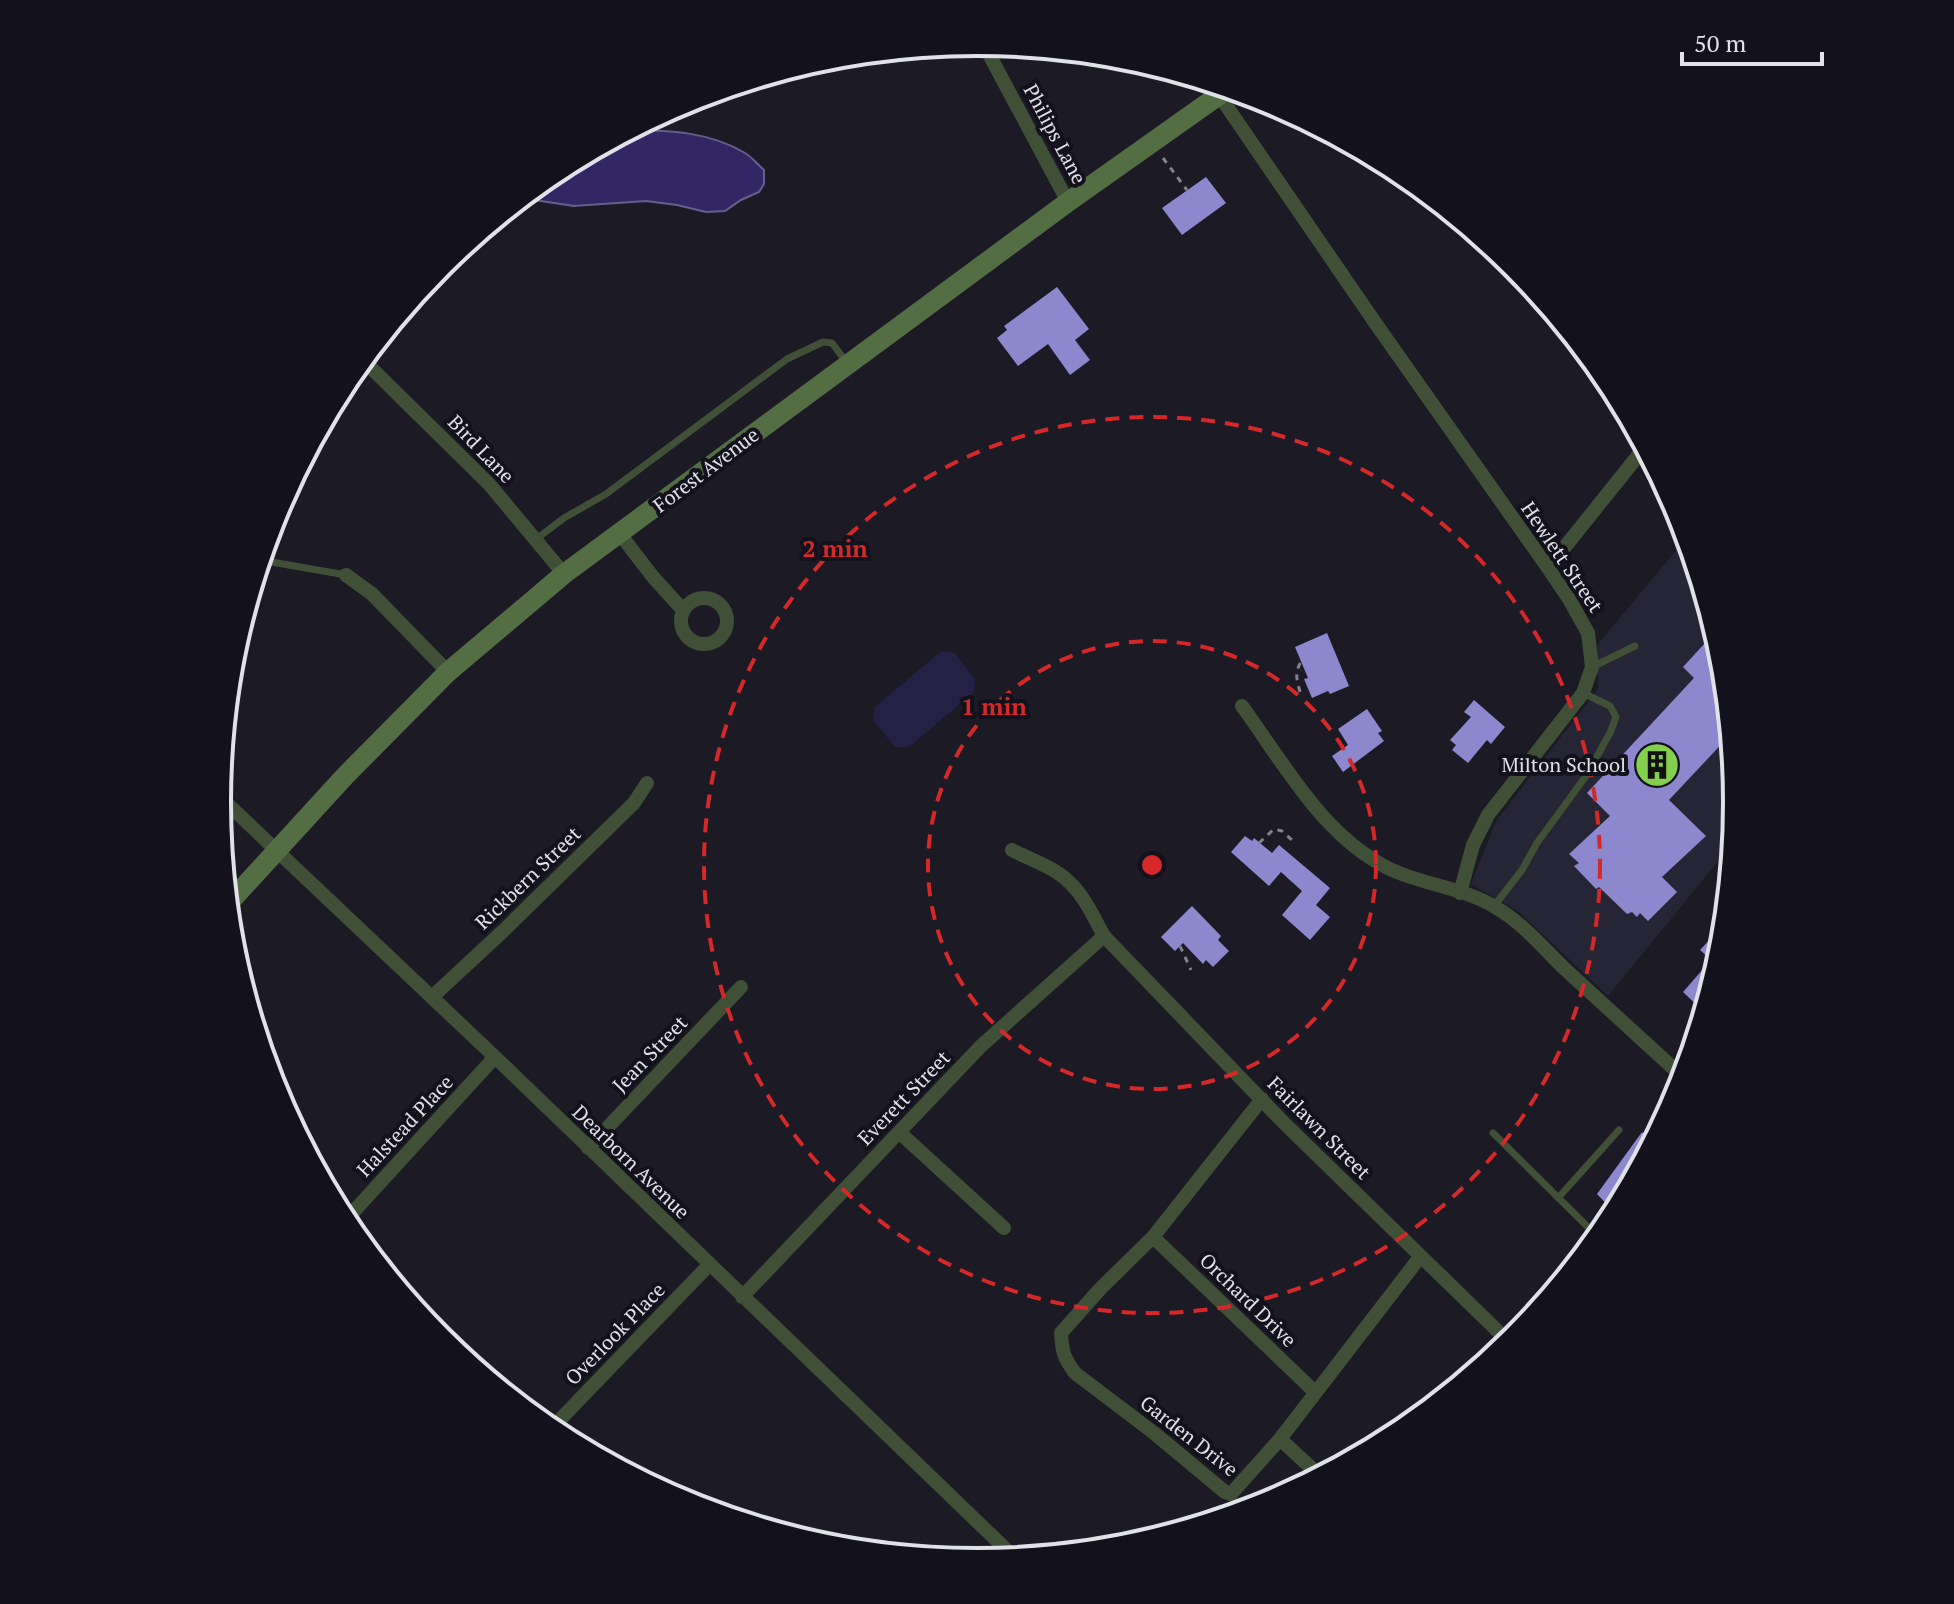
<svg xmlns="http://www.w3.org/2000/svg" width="1954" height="1604" viewBox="0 0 1954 1604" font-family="'PT Serif',serif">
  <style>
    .built { fill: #262535 }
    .green { fill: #252144 }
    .water { fill: #322764; stroke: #665f8c; stroke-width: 2 }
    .building { fill: #8d87ce }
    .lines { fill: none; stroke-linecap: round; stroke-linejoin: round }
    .path { stroke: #82828b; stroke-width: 3; stroke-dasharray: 6 6; stroke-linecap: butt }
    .lane { stroke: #405036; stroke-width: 7 }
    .street { stroke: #405036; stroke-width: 14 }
    .secondary { stroke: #546e44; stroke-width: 20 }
    .ring { fill: none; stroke: #d62828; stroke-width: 4; stroke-dasharray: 14 10 }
    .labels { text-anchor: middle; stroke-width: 8; stroke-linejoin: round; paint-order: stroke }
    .street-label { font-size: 20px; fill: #e1e1e9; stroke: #12111c }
    .poi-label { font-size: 20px; fill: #e1e1e9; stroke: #12111c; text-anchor: end }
    .rim { fill: none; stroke: #e1e1e9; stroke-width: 4 }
    .centre { fill: #d62828; stroke: #12111c; stroke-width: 4 }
    .ring-label { font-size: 24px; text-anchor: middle; font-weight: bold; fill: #d62828; stroke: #12111c; stroke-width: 8; stroke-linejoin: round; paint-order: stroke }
  </style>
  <rect width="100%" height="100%" fill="#1b1a25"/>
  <path class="built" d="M1687,537L1722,654L1737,802L1733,843L1608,996L1519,912L1471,884L1496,821L1598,689L1597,645Z"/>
  <path class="green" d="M941,651L955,653L975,680L974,692L909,747H895L873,720L875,707Z"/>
  <path class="water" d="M629,130C669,130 710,132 745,153C752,157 758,165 764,170V184L759,192L741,200L725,211L706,212L677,205L646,201L574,206L521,198L555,170Z"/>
  <path class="building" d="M1206,177L1226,203L1182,235L1162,208Z
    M1057,287L1089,329L1075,340L1090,360L1070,375L1048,344L1018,366L997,338L1007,330L1004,326Z
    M1716,631L1722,654L1730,735L1669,800L1706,836L1662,877L1677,892L1648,921L1640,913L1637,917L1632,912L1627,914L1599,887L1596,889L1574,866L1579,863L1569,854L1610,816L1587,793L1694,678L1683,667Z
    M1327,633L1349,686L1330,694L1328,691L1312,698L1304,679L1308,678L1295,647Z
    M1474,700L1505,727L1491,744L1487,740L1468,763L1452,750L1456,745L1450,740L1471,717L1464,712Z
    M1367,709L1382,731L1378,733L1384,741L1343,772L1332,756L1348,745L1338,729Z
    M1245,836L1252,841L1254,838L1272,853L1279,845L1330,888L1316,905L1330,917L1310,940L1282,915L1302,891L1281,872L1269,886L1231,852Z
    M1192,906L1221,936L1218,940L1229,951L1213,967L1206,960L1203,964L1183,943L1175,951L1161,937Z
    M1713,936L1723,946L1722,951L1704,1012L1683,992L1711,960L1700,950Z
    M1642,1132L1652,1143L1615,1213L1597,1194Z"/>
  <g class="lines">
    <path class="path" d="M1163,158L1187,190
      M1300,692C1297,680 1294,673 1301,662
      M1259,843L1274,829L1282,831L1294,842
      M1180,946L1191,970"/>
    <path class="lane" d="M535,540L564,518L606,494L787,359L823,342L832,343L847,363
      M260,560L346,575
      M1592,667L1635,646
      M1494,906L1522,870L1537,843L1586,776L1610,733L1616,717L1610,706L1583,693
      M1493,1133L1598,1237
      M1558,1198L1619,1130"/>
    <path class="street" d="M983,43L1068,202
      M1219,95L1376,324L1548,568L1569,599L1588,633L1592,667L1583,693L1488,815L1473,845L1460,893
      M362,359L489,484L564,574
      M620,534L653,577L683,610
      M1548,568L1645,447
      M346,575L372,594L448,672
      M681 621a23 23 0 1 1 46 0a23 23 0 1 1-46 0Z
      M1242,706C1285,765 1324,838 1392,870C1425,885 1464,888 1495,907C1523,923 1544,949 1567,971C1606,1007 1645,1042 1684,1078
      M218,795L495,1057L1015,1558
      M1012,850C1030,859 1053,867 1068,881C1084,895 1094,918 1104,936L1284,1123L1510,1343
      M432,997L502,932L634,803L647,783
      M1262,1099L1153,1237L1100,1289L1061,1333C1062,1352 1064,1358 1075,1373L1154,1433L1225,1492L1231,1494L1280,1439L1420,1257
      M899,1132L1004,1228
      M588,1148L741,987
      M344,1222L495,1057
      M1153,1237L1315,1392
      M742,1297L981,1046L1104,936
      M550,1430L709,1265
      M1280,1439L1320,1476"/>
    <path class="secondary" d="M227,905L345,776L448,672L564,574L1068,202L1229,88"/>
  </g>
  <g class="ring">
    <circle cx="1152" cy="865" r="224"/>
    <circle cx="1152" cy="865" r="448"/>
  </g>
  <defs>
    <g id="building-disc" transform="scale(2.3)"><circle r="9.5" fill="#84d04e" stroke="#12111c"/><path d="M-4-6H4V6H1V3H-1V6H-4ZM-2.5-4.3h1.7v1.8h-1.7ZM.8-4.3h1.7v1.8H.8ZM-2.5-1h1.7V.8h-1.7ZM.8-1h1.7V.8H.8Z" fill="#111"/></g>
  </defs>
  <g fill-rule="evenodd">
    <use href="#building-disc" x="1657" y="765"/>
  </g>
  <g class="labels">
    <g class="street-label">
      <text transform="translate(1055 134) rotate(62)" y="7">Philips Lane</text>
      <text transform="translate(481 449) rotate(46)" y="7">Bird Lane</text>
      <text transform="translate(706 470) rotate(-37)" y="7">Forest Avenue</text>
      <text transform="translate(1562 557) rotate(56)" y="7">Hewlett Street</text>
      <text transform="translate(528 878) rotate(-44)" y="7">Rickbern Street</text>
      <text transform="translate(650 1054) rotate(-46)" y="7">Jean Street</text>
      <text transform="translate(904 1098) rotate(-46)" y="7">Everett Street</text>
      <text transform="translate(405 1126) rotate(-47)" y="7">Halstead Place</text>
      <text transform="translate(1319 1128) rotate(45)" y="7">Fairlawn Street</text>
      <text transform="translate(631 1162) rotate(44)" y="7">Dearborn Avenue</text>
      <text transform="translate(1248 1300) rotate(44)" y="7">Orchard Drive</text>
      <text transform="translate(615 1334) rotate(-46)" y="7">Overlook Place</text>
      <text transform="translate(1189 1436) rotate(38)" y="7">Garden Drive</text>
    </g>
    <g class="poi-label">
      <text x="1626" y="772">Milton School</text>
    </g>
  </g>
  <path d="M0 0H1954V1604H0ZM231 802a746 746 0 1 1 1492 0a746 746 0 1 1-1492 0Z" fill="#12111c" fill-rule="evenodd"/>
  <path class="rim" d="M231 802a746 746 0 1 1 1492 0a746 746 0 1 1-1492 0Z"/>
  <circle cx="1152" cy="865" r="12" class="centre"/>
  <g class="ring-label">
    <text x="835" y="557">2 min</text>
    <text x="994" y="715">1 min</text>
  </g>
  <path d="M1682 52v12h140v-12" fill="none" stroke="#e1e1e9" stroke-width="4"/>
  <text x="1694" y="52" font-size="24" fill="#e1e1e9" stroke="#12111c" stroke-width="6" paint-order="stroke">50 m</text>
</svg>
